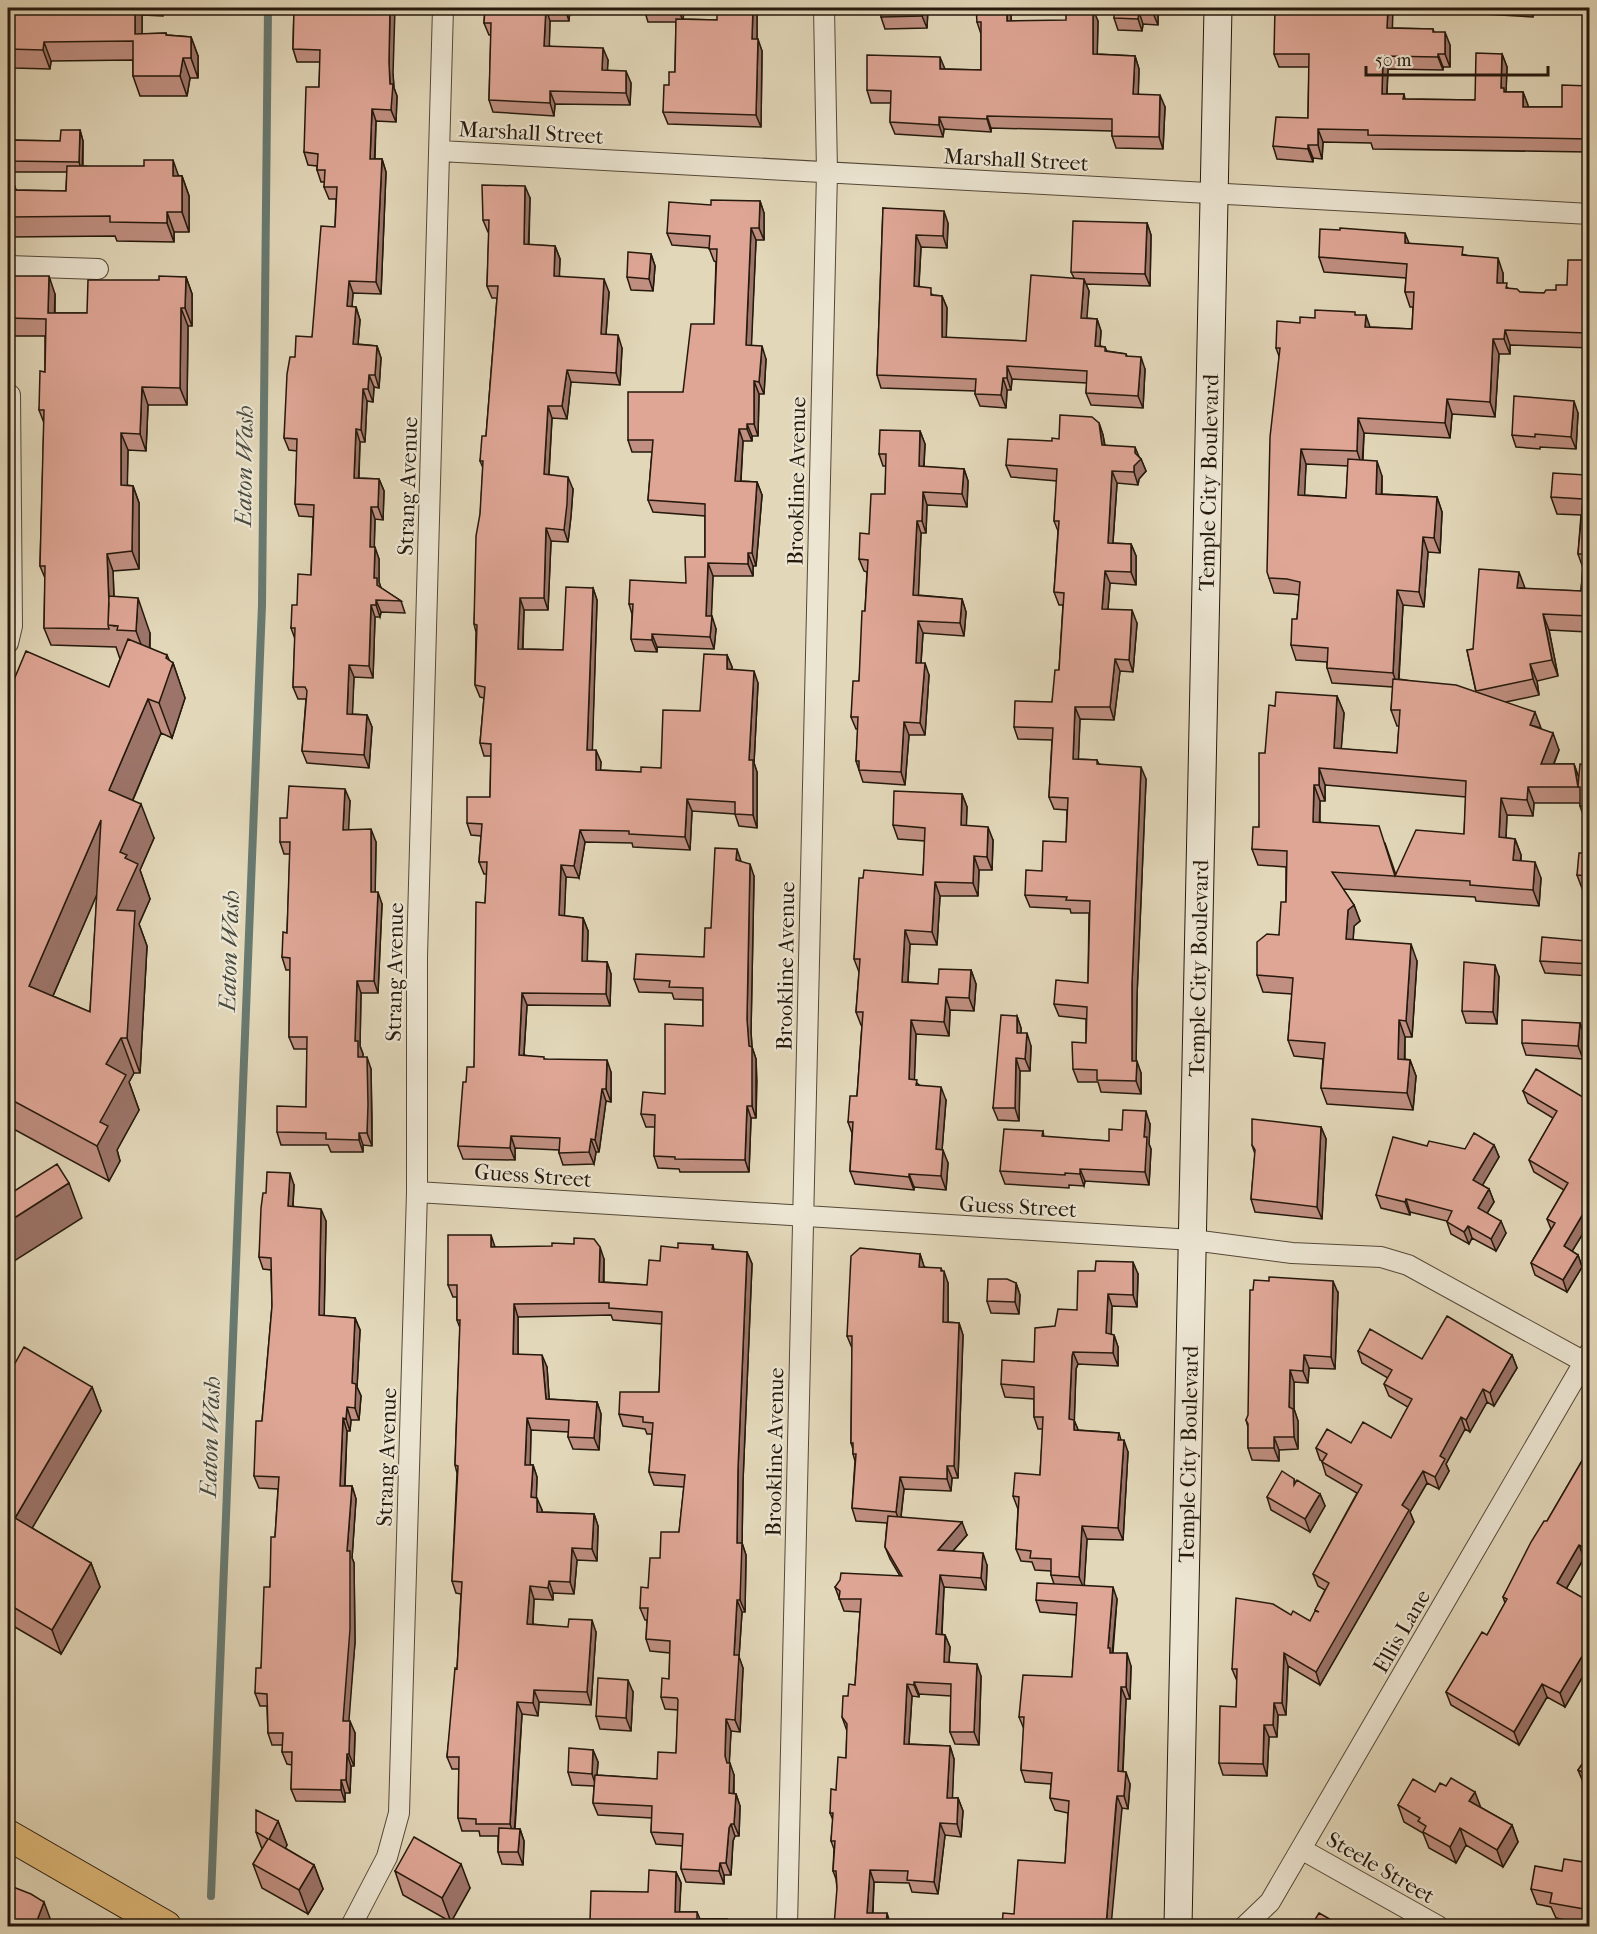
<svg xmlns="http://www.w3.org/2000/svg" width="1597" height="1934" viewBox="0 0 1597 1934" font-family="'IM FELL French Canon',serif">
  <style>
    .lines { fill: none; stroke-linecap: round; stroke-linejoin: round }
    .stream { stroke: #687970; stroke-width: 8 }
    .minor-casing { stroke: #544837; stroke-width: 22 }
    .secondary-casing { stroke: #25190c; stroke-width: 29 }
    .primary-casing { stroke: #25190c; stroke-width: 32 }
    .minor { stroke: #ece5d2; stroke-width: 20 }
    .secondary { stroke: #ece5d2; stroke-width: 27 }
    .primary { stroke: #e1bc7c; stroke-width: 30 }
    .wall { fill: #c08f81; stroke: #25190c; stroke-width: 1.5; fill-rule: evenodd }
    .shaded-wall { fill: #9c7469; stroke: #25190c; stroke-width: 1.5 }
    .building { fill: #dfa696; stroke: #25190c; stroke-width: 1.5; fill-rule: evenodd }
    .labels { text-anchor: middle; stroke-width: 4.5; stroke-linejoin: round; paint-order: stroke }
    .street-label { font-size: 22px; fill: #25190c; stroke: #ece5d2 }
    .water-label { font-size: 24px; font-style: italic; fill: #47493e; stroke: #ece5d2 }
  </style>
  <rect width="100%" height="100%" fill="#e2d7b9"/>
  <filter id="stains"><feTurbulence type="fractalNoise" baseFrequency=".00333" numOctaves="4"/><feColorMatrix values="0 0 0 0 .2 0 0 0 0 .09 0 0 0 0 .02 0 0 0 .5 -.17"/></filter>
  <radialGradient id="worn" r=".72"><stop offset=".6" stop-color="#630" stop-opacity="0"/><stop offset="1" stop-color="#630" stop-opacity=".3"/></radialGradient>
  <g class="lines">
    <path class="stream" d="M211,1896L262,605L268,8"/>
    <g class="minor-casing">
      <path id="minor" d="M440,151L1590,214
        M8,266L98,269
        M8,643L12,626L10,395
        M417,1192L1193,1240L1292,1253L1381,1257L1408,1265L1590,1365
        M1301,1849L1438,1926
        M351,1926L387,1857L399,1813L417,1192V957L443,8
        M787,1926L827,172L824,8
        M1245,1926L1270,1902L1590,1352"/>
    </g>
    <g class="secondary-casing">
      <g id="secondary">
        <path id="s1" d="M1178,1926L1218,8"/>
      </g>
    </g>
    <g class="primary-casing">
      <path id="primary" d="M8,1835L166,1926"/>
    </g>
    <use href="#minor" class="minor"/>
    <use href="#secondary" class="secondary"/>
    <use href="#primary" class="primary"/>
  </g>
  <path class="wall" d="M8,8H163V16L142,15V34L166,33L167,35L191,37L198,56V78H190L187,96H140L133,76V60L51,61L50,69L13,68L8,52Z
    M294,8L393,74L394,88L397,96L396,122L376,121L375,159H382L386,172L381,294L353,293L352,307H356L360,320L358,344L377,346L381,358L379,388L374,387L373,402L367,401L365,442H360L359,478L379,479L384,491L383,520L375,519L374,547L379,559V582L381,588L401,601L405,613L381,612L380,617H375L373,678L354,677L352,714L367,715L372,727L369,768L307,763L302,751L306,699H298L293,687L295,639L291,628L297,605L311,575L313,517L299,516L295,504L297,451L289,450L284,438L295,357L312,337L335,227L336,199H329L324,187L325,182H321L317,170V166L308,165L304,152L319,87L320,62H297L293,49Z
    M485,8H570L569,21H550L549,46L608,60L607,70L631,83L630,105L555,104L554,116L493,112L489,100L491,35H489L484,23Z
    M684,8L683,19L717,20L757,8V39L762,51L761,127L668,124L663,112L669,85L675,72L676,22H648L644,9Z
    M928,8L927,28L885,29L881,17Z
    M1011,8V21H1098L1097,54L1135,56L1139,69L1138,94L1165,107L1163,149L1116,148L1112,136V131L991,128V132L944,129L943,137L895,134L890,122L891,103H871L867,90L945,69L981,70V34L977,22Z
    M1158,8V25L1143,24L1142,31L1118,30L1114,18Z
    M1480,8H1533V17L1483,14Z
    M1392,28L1433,29L1434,32L1450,45V67H1443V70L1388,69L1387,94H1404L1405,99L1475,100L1502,54L1507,67L1506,92H1523L1528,107H1562L1590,86V155L1589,152L1373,149L1371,143L1323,142L1322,159L1313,158V162L1277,159L1273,146L1308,118L1309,67H1279L1274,54Z
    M80,130L83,141V166L182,176L189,196V232H174V242L117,241L115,236L8,237V171H9L8,167V140L60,141ZM10,172H67L66,191L16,190Z
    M530,198L529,245L555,246L560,259L559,276L609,292L606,335L622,348L620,385L571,382L567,419L552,418L549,475L573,489L571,516L568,542L551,541L548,610H524L523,649L563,650L593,588L597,600L592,750L601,762L600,770L641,772L661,768L700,711L727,655L732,667V670L758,683L754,763L757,772V828L739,826L735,814L692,811L690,850L633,847L632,843L585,842L579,878L566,877L564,916L583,918L588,931L587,961L607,962L611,974L610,1006L527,1005L524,1055L611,1072V1102L606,1101L599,1152H596L594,1164L563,1165L559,1153V1150L515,1148V1160L463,1159L458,1146L466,1082L474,1067L487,874H484L479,862L481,836L471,835L467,823L490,797L491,756H484L480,743L484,698L480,697L475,685L476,632L474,624L483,468L480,461L486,436L497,298H492L487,286L489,232H488L483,220Z
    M760,201L764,213V240H756L751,345L766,359L764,394H759L758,436H752V441H743L741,481L757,482L762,495L756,566H753V576H713L711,616L716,629L714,649L657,647V652L635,651L631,639L632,614L629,604L686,583L705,557V516L653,512L648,500L652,452H632L628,440L683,392L714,324L716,262L714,261L709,248L672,245L667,233L711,205Z
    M883,208L948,223L947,248L921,247L919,286L933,295L942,296L947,308L946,338L1026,341L1074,278L1071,272L1147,223L1151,235L1150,286L1086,284L1089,291L1086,318L1097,319L1101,331L1100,346L1105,347L1107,351L1126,354L1127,356L1145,369L1143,408L1091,405L1086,393L1087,383L1012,379L1011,390H1007L1006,408L980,406L975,394L976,391L881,388L877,375Z
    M1409,244L1466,255L1503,273V283L1509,289L1520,292L1544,293L1556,290L1567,285L1590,260V348L1510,345V354H1499L1495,417L1452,414L1450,438L1364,433L1363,460L1382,476V494L1437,497L1442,512L1440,553L1428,552L1424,607L1403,605L1399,679L1476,692L1467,650L1473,649L1525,589L1581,591L1583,568L1578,554L1581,515L1557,514L1551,497L1586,475L1590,460V744L1583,727L1589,680L1587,674L1588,632L1549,630L1558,676L1537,681L1539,695L1506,702L1540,729L1559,750L1554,764H1574L1579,778L1589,765L1590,757V823H1586L1580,806V803H1534L1533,816L1507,815L1506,838L1515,839L1521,855V861L1541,878L1539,906L1476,901L1475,897L1343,889L1354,905L1360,921L1354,926L1353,940L1417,961L1412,1037H1405V1059L1410,1060L1416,1076L1413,1110L1327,1104L1321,1088L1323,1059L1294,1056L1288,1040L1292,994L1263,992L1257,975L1279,935L1286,902V867L1258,865L1252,849L1259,827L1265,753L1275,706L1337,696L1344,713L1341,749L1397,753L1399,726H1397L1391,710L1393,687L1332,683L1327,668V662L1296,660L1291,645L1297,619L1299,595L1292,594L1274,593L1269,578L1279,356L1276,348L1300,323L1315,318L1356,315L1370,327L1412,329L1413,307H1410L1405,292L1406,278L1324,272L1319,257ZM1306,464L1348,466L1346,498L1304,495ZM1325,785L1466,797L1464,834L1396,875L1385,843L1320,822V801H1325Z
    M651,254L655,266L653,291L631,290L627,277Z
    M8,276L55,294V313H87L159,280L186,277L192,294V326H188L187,405H148L146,451L128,450L127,485L133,486L139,503V569L113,571L114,597L150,633V648L173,663L185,698L172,738L161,733L133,800L154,838L140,870L150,899L139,924L147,946L140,1073H134L129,1082L139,1110L117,1150L120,1161L109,1181L8,1126V694L109,687L120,659L116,647L51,645L44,628L45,578L40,566L44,423L39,410L45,372V336H8ZM97,894L90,1012L53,996Z
    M1578,413L1576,449L1540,447V449L1516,447L1512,435Z
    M1099,423L1103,435L1105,445L1139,457L1141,459L1146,471L1139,479L1138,485L1117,483L1113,543L1131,544L1136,556V585L1110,583L1108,609L1137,623L1133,672L1120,671L1114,720L1080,719L1078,759L1097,760L1099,764L1146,779L1137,996L1136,1061L1141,1073V1094L1101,1092L1098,1082H1078L1073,1069L1086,1043V1019L1059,1016L1054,1004L1088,983L1089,913H1071L1070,909L1030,907L1025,895L1042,871L1066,842L1067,810L1054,809L1049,797L1052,740L1018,739L1014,727L1052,702L1059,670L1063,605H1059L1054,592L1058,531L1054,521L1057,481L1011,477L1006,465L1059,439Z
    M920,431L925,444L924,467L964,469L968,481L967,507L927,505L926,533H921L918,595L962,599L966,612L964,636L923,633L921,663L929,675L925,735H909L905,785L863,782L856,761L858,729H856L851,717L859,681L865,611L867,572L864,571L859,559L885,494L886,466H883L879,454Z
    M962,794L967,807L966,826L993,840L992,870H979L978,896H940L937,945L910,944L908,982L938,984L971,970L976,984L974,1011L950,1010L949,1036L916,1034L914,1080L919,1085L946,1100L942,1150L948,1163L946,1190L914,1187V1190L855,1184L850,1171L852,1133L848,1122L857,1096L862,1025H861L856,1012L859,972L854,959L863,878L923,875L925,841L898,839L893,825Z
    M350,801L348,829L376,842L375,892L382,904L378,993H361L360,1046L363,1054V1057L371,1069L372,1117V1146L363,1145V1152H331L328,1145H281L277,1132L306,1107L307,1049H294L289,1037L290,970H286L282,957L287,933L290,854H284L280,842L287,818Z
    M1590,853V892L1583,891L1577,875Z
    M741,862L754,876L751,1032L752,1047L756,1059L757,1081L756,1118H751L749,1172H680L679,1169L658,1168L654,1156L655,1127H646L641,1114L665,1094L703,1026V1000L674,999L672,993L639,992L634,979L704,957L711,928Z
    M1590,938V976L1545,973L1540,961Z
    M1499,977L1497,1024L1466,1023L1462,1011Z
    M1017,1016L1021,1028V1033L1031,1046L1030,1071H1020L1019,1121L998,1120L993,1108Z
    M1580,1023L1584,1035L1583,1059L1526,1055L1522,1043Z
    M1523,1091L1586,1099L1590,1095V1222L1572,1251L1578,1255L1582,1267L1567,1292L1535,1275L1531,1263L1551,1229L1547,1219L1564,1190L1534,1172L1529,1160L1553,1118L1528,1103Z
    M1150,1124L1149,1144L1151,1149L1149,1185L1085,1181L1084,1186L1069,1185V1188L1005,1184L1000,1171L1043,1131L1044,1137L1109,1141L1122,1130Z
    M1321,1127L1326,1139L1322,1219L1255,1212L1251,1199L1255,1154L1252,1145Z
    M1494,1145L1499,1157L1482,1185L1489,1189L1494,1202L1487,1213L1506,1233L1496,1251L1472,1238L1469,1244L1451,1234L1447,1222V1221L1410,1212V1215L1381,1208L1376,1195L1427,1146L1465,1149Z
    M294,1185L293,1206L326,1221L324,1316L355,1318L360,1330L357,1387L361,1396L359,1420H351L350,1431H347L345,1486H352L356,1499L352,1558L354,1563L355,1642L348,1721L355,1733L354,1766H351L350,1793H345V1802L296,1801L291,1789L292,1765L287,1764L282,1752L283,1745H272L268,1733L267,1706H260L255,1693L261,1668L275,1537L278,1489L259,1488L254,1476L262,1421L272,1306L271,1270L263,1269L259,1257L266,1193Z
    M713,1245L714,1250L747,1252L752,1264L743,1481L742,1543L746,1555L745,1612H742L739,1657L743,1668L740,1732L731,1731L729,1763L734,1775V1794H736L740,1806L739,1836H735L733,1841L731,1875H724V1884L686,1882L681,1869L683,1846L656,1844L651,1832L652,1818L598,1815L593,1803L594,1786L572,1785L568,1772L593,1750L598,1762L597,1775L657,1779L676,1753L678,1710L665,1709L661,1697L669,1679L670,1653L650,1651L646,1639L647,1620H645L640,1608L660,1558L679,1532L684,1487L654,1485L649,1472L652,1434H647L645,1429L623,1426L619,1414L659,1392L662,1324L613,1320L611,1315L518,1317V1354L547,1367L549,1399L597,1402L601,1414L599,1450L573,1449L568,1437L569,1432L531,1430L530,1465H533L537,1477L536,1498L542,1510V1512L594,1514L598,1526L597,1561L577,1560L574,1594L553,1593V1600L534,1599L533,1624L596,1632L591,1705L539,1702L538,1716L522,1714L515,1829H520L524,1841L523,1865L502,1864L498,1852V1836H480L479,1831H462L458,1818L459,1769H452L447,1757L457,1669L461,1594L456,1593L452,1581L457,1473L455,1465L460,1328L457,1320V1297H453L448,1285L495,1247L604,1259V1282L647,1285L660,1261L678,1248Z
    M920,1254L924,1267L942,1271L948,1283V1322L959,1323L963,1335L958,1478H952L951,1491L904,1489L901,1517L967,1535L953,1551L987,1565L986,1590L944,1587L942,1634L945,1635L950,1647L949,1662L981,1676L979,1745L955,1744L950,1732L951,1696L919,1694V1697L912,1696L909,1744L950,1746L954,1759L952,1798H958L963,1811L961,1837L945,1835L938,1894L912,1892L909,1883L874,1882L873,1913L891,1926L837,1888L836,1879L833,1871L834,1849L831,1841L833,1820L830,1813L846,1758L847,1731L842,1717L848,1696L855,1685L860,1612L844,1611L835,1587L900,1576L890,1559L885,1547L887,1523L856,1521L852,1508L855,1461L853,1454V1449L851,1443L852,1348L847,1336Z
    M1138,1274L1137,1307L1112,1306L1111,1334L1114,1335L1118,1347V1366L1078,1364L1076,1369L1074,1420L1078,1430L1119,1433L1121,1440L1128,1452L1123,1540L1087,1539L1084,1585L1117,1599L1113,1653L1131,1666L1130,1699H1126L1123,1772L1130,1784L1128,1809L1122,1808L1120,1817L1014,1914L1065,1863L1068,1813L1055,1810L1050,1798L1051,1784L1025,1782L1021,1770L1024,1729L1019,1717L1072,1677L1077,1615L1040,1612L1036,1600L1054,1584L1051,1575V1571L1035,1570L1032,1562L1021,1561L1016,1549L1018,1509L1013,1496L1040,1475L1043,1429H1038L1034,1417V1399L1005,1397L1001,1384L1034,1362L1055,1326L1077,1310Z
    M1016,1283L1020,1295L1019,1314L991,1313L987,1301Z
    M1338,1293L1335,1369L1309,1368L1308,1383L1294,1382V1409L1298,1421V1449L1279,1450V1461L1252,1460L1248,1448V1427L1246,1420Z
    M1358,1351L1422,1359L1512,1355L1517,1368L1494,1406L1487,1402L1470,1432L1465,1429L1446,1464L1449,1471L1439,1489L1427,1483L1410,1512L1414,1522L1320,1685L1288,1666L1286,1715H1278L1277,1737H1269L1267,1776L1223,1775L1219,1763L1236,1707L1237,1681L1232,1669L1291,1615L1310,1621L1316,1611L1315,1610L1325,1590L1318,1586L1313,1574L1357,1493L1326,1475L1322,1462V1461L1320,1460L1316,1448L1391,1438L1408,1407L1389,1396L1384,1384L1388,1378L1362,1363Z
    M8,1376L92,1387L101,1411L32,1528L91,1563L100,1587L61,1654L8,1623Z
    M1590,1447V1561L1584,1558L1566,1589L1590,1602V1664L1565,1707L1547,1697L1519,1745L1451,1705L1446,1692L1487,1635L1505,1603L1503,1597Z
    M1294,1479L1296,1483L1320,1494L1325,1506L1310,1532L1271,1510L1267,1497Z
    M633,1692L631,1731L600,1729L596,1716Z
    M1590,1753V1786L1583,1782L1578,1770Z
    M1435,1792L1480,1807L1512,1825L1518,1842L1503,1867L1466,1845L1456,1863L1429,1848L1423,1833L1404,1822L1398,1805Z
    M278,1821L287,1845L285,1848L314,1865L323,1889L308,1914L262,1888L253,1864L262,1849L256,1832Z
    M1590,1863V1925L1556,1918L1551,1907L1537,1904L1531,1889L1562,1871Z
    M395,1871L470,1888L451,1922L403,1895Z
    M676,1872L681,1883L679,1912H697L700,1919H727L729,1926H592L590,1921L648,1892Z"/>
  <path class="shaded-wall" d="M135,8H140L142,15V53L135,34Z
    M160,8H163V16Z
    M390,8H395L393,74L394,88L397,96L396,122L391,110L390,84L389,62Z
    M546,8L550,21L549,58L544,46Z
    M565,8H570L569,21L565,9Z
    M679,8H684L683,22L679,10Z
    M753,8H757V51L752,39Z
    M923,8H928L927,28L922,16Z
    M1007,8H1011V33L1007,21Z
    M1153,8H1158V25L1153,13Z
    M1388,8H1393L1392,41L1387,28Z
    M1530,8H1533V17Z
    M1093,9L1098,21L1097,67L1093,54Z
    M1139,12L1143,24L1142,31L1138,19Z
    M1445,32L1450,45V67L1445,54Z
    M191,37L198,56V78L191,58Z
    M758,39L762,51L761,127L756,115Z
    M44,42L51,61L50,69L43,50Z
    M603,48L608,60L607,82L602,70Z
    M1438,54L1443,67V70L1438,57Z
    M1502,54L1507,67L1506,93L1501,88Z
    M1135,56L1139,69L1138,106L1133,94Z
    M1383,56L1388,69L1386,107L1382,94Z
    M940,57L945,69H940Z
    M183,58L190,78L187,96L180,76Z
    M626,71L631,83L630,105L626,93Z
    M550,91L555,104L554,116L550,103Z
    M1523,92L1528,105V120L1523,107Z
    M1160,95L1165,107L1163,149L1159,137Z
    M372,109L376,121L374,171L370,159Z
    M987,116L991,128V132L987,119Z
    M939,117L944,129L943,137L939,125Z
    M1318,129L1323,142L1322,159L1318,145Z
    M80,130L83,141L82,173L79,162Z
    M1308,145L1313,158V162L1308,149Z
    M382,159L386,172L381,294L376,282Z
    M173,160L180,180L173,176Z
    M9,171L16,190H9Z
    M182,176L189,196V232L182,212Z
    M525,186L530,198L528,257L524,244Z
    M760,201L764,213V240L759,228Z
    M944,211L948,223L947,248L943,236Z
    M167,212L174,232V242L167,223Z
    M1147,223L1151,235L1150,286L1145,274Z
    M751,228L756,240L751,357L746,345Z
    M1405,233L1411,248L1405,243Z
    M916,235L921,247L918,298L914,286Z
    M555,246L560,259L559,288L554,276Z
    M651,254L655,266L653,291L649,279Z
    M1498,258L1503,273V298L1497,283Z
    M49,276L55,294L54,330L48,313Z
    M186,277L192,294V326L185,308Z
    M604,279L609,292L605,347L601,334Z
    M1084,279L1089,291L1086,330L1081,318Z
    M349,281L353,293L351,318L347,306Z
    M942,296L947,308L946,350L942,337Z
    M356,307L360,320L357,356L353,344Z
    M181,308L188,326L187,405L180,388Z
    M1366,315L1371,330L1365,327Z
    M1097,319L1101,331L1099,358L1095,346Z
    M1587,327L1590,334V340L1587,333Z
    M1505,330L1510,345V354L1504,339Z
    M618,335L622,348L620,385L616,373Z
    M1493,339L1499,354L1495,417L1490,402Z
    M377,346L381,358L379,388L375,375Z
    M762,346L766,359L764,394L759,382Z
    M1141,357L1145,369L1143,408L1138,396Z
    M1007,366L1012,379L1011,390L1007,378Z
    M567,370L571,382L567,419L562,406Z
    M369,375L374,387L373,402L368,389Z
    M1003,378L1007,390L1006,408L1001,395Z
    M754,381L759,394L758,436L754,424Z
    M142,387L148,405L146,451L140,434Z
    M363,389L367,401L365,442L361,430Z
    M1447,399L1452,414L1450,438L1445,423Z
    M1574,401L1578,413L1576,449L1571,437Z
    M548,406L552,418L548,486L544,474Z
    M1358,418L1364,433L1362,466L1357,451Z
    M1099,423L1103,435L1106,457L1102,445Z
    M747,424L752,436V441L747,429Z
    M356,429L360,442L358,491L354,478Z
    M739,429L743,441L740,493L735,481Z
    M920,431L925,444L923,479L919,466Z
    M121,433L128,450L127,503L121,485Z
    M1135,447L1140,459H1141L1146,471L1139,479L1138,485L1134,472Z
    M1301,449L1306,464L1304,510L1298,495Z
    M1377,461L1382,476L1381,509L1376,494Z
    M964,469L968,481L967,507L962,494Z
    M1112,471L1117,483L1112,555L1108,543Z
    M568,477L573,489L571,516L568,542L564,530Z
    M379,479L384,491L383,520L378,507Z
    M757,482L762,495L756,566L752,553Z
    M133,486L139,503V569L132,551Z
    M923,492L927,505L926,533L922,521Z
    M1437,497L1442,512L1440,553L1434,538Z
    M371,507L375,519L374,559L370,547Z
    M917,521L921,533L918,607L913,595Z
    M546,528L551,541L548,610L544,598Z
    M1423,537L1428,552L1424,607L1419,592Z
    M1131,544L1136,556V585L1131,572Z
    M375,547L379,559V582L382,591L381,598L374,578Z
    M748,553L753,566V576L748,564Z
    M107,554L113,571L115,626L110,625Z
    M708,563L713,576L711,628L706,616Z
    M1105,571L1110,583L1107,621L1102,609Z
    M1519,572L1525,588H1517Z
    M593,588L597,600L592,762L587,750Z
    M1397,590L1403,605L1398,688L1393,673Z
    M138,598L150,633L149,666L136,631Z
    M520,598L524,610L522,661L518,649Z
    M962,599L966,612L964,636L960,623Z
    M376,600L381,612L380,617L376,605Z
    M371,605L375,617L373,678L369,666Z
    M1132,610L1137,623L1133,672L1129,660Z
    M1543,614L1549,630L1558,676L1552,660Z
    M712,616L716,629L714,649L710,637Z
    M918,621L923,633L920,675L916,663Z
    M652,634L657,647V652L652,640Z
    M167,655L172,666L173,663L185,698L172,738L159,703L166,658Z
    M727,655L732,667L731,682L727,669Z
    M1115,659L1120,671L1114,720L1110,707Z
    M925,663L929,675L925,735L920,723Z
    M1530,664L1537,681L1539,695L1533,679Z
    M349,665L354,677L352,726L347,714Z
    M754,671L758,683L754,763L757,772V828L753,815L749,760Z
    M1337,696L1344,713L1340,765L1334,748Z
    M148,699L161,733L122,825L109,790Z
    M1075,707L1080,719L1078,771L1073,759Z
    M1535,712L1541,728L1530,725Z
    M367,715L372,727L369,768L364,755Z
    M904,722L909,735L905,785L901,772Z
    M1553,733L1559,750L1547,780L1541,764Z
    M596,750L601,762L600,783L596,770Z
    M1574,764L1580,781V787H1578Z
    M1141,767L1146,779L1137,996L1136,1073L1132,1061V984Z
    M1319,768L1325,785V801L1319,785Z
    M1314,785L1320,801L1319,838L1313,822Z
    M1528,787L1534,803L1533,816L1527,800Z
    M345,789L350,801L348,842L343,830Z
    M962,794L967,807L966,839L961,825Z
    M1501,798L1507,815L1505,854L1499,837Z
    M687,799L692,811L690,850L685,837Z
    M141,804L154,838L140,870L150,899L139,924L147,946L140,1073L127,1038L117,910L120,852Z
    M101,820L114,855L42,1021L29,986Z
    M988,827L993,840L992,870L987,857Z
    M371,829L376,842L375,904L371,892Z
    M580,830L585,842L579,878L574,866Z
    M1515,839L1521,855L1519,876L1513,860Z
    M737,849L741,861L736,860Z
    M974,856L979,870L978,896L973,883Z
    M1535,862L1541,878L1539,906L1533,890Z
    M750,864L754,876L751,1032L752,1047L756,1059V1118L752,1106L747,1019Z
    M561,865L566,877L564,928L559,915Z
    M935,882L940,896L937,945L932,932Z
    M378,892L382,904L378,993L374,981Z
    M1354,905L1360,921L1354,926L1352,956L1346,939L1348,910Z
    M583,918L588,931L587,974L582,961Z
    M905,930L910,944L907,995L902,982Z
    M1411,944L1417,961L1412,1037L1406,1021Z
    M607,962L611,974L610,1006L606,994Z
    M1495,965L1499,977L1497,1024L1493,1012Z
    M971,970L976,984L974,1011L969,998Z
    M357,981L361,993L360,1046L363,1054L362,1069L358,1057L355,1041Z
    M522,993L527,1005L523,1067L519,1055Z
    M946,997L950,1010L949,1036L944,1022Z
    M1017,1016L1021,1028V1045L1017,1033Z
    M911,1020L916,1034L914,1093L909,1079Z
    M1399,1020L1405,1037L1404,1075L1398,1059Z
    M1580,1023L1584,1035L1583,1059L1578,1046Z
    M1027,1033L1031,1046L1030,1071L1025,1059Z
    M121,1038L134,1073L129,1082L139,1110L117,1150L120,1161L109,1181L97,1146L100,1122L106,1064Z
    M367,1057L371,1069L372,1146L367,1133Z
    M1016,1058L1020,1071L1019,1121L1015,1108Z
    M607,1060L611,1072V1102L606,1089Z
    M1410,1060L1416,1076L1413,1110L1407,1093Z
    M1137,1061L1141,1073V1094L1136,1081Z
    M941,1087L946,1100L941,1163L936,1149Z
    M602,1089L606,1101L599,1152L595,1140Z
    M747,1106L751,1118L749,1172L745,1160Z
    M1146,1111L1150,1124L1149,1144L1151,1149L1149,1185L1145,1172L1144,1137Z
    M1321,1127L1326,1139L1322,1219L1317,1207Z
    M359,1133L363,1145V1152L359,1140Z
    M511,1136L515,1148V1160L510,1148Z
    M591,1139L596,1152L594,1164L589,1152Z
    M1494,1145L1499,1157L1478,1193L1473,1180Z
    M943,1150L948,1163L946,1190L941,1176Z
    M1080,1169L1085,1181L1084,1186L1080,1174Z
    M290,1173L294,1185L292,1218L288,1206Z
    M909,1174L914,1187V1190L909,1177Z
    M69,1183L82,1218L8,1265V1222Z
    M1489,1189L1494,1202L1483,1220L1478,1208Z
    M1406,1199L1410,1212V1215L1405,1202Z
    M1590,1202V1222L1568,1258L1564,1246Z
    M321,1209L326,1221L324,1328L319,1315Z
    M1501,1221L1506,1233L1496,1251L1491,1239Z
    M1468,1226L1472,1238L1469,1244L1464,1232Z
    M491,1235L495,1247H491Z
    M600,1247L604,1259L603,1294L599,1282Z
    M747,1252L752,1264L743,1481L742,1545V1543L746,1555L745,1612L740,1600L737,1543L738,1469Z
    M920,1254L924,1266L923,1279L919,1267Z
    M1578,1255L1582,1267L1567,1292L1563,1280Z
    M1133,1262L1138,1274L1137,1307L1133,1295Z
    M941,1268L944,1275V1271L948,1283V1334L943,1322Z
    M1333,1281L1338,1293L1335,1369L1331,1357Z
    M1016,1283L1020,1295L1019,1314L1015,1302Z
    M1108,1294L1112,1306L1111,1345L1106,1333Z
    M514,1304L518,1317V1366L513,1354Z
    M355,1318L360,1330L357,1387L361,1396L359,1420L355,1408L352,1383Z
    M959,1323L963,1335L958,1478L954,1466Z
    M1114,1335L1118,1347V1366L1113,1353Z
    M1073,1352L1078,1364L1076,1369L1074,1432L1069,1419L1072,1356Z
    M542,1355L547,1367L550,1411L546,1399Z
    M1304,1355L1309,1368L1308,1383L1303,1371Z
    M1512,1355L1517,1368L1494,1406L1490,1393Z
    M1290,1370L1294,1382V1409L1298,1421V1449L1294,1437L1289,1407Z
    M92,1387L101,1411L24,1542L15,1518Z
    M1483,1389L1487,1402L1470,1432L1466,1420Z
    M597,1402L601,1414L599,1450L594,1438Z
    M347,1407L351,1420L350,1431L346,1419Z
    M1461,1417L1465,1429L1446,1464L1449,1471L1439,1489L1435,1477L1440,1456Z
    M343,1418L347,1431L344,1498L340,1486Z
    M527,1418L531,1430L530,1477L525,1465Z
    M1074,1420L1079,1432L1074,1430Z
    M1274,1437L1279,1450V1461L1274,1448Z
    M1124,1440L1128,1452L1123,1540L1118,1528Z
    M533,1465L537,1477L536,1510L531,1497Z
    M947,1466L952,1478L951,1491L947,1479Z
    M1423,1471L1427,1483L1410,1512L1414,1522L1320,1685L1316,1672L1402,1505Z
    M900,1477L904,1489L900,1524L896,1512Z
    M352,1486L356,1499L352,1558L354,1563L355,1642L348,1733L343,1721L347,1551Z
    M1320,1494L1325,1506L1310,1532L1305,1519Z
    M537,1498L542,1510L541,1524L537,1512Z
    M594,1514L598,1526L597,1561L592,1549Z
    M962,1522L967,1535L943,1562L938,1550Z
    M1082,1526L1087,1539L1084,1589L1079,1577Z
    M1579,1545L1584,1558L1562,1596L1557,1583Z
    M572,1548L577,1560L574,1594L570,1582Z
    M983,1553L987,1565L986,1590L981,1578Z
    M91,1563L100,1587L61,1654L52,1630Z
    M940,1575L944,1587L941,1646L936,1634Z
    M549,1581L553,1593V1600L548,1588Z
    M530,1586L534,1599L532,1636L527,1624Z
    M1113,1587L1117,1599L1112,1655L1114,1661L1108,1648Z
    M737,1600L742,1612L739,1657L743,1668L740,1732L735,1720L734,1655Z
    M592,1620L596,1632L591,1705L587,1692Z
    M945,1635L950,1647L948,1674L944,1662Z
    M1590,1643V1664L1565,1707L1560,1693Z
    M1127,1653L1131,1666L1130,1699L1126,1687Z
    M1284,1653L1288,1666L1286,1715L1282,1703Z
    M977,1664L981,1676L979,1745L974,1732Z
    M628,1680L633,1692L631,1731L626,1718Z
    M914,1682L919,1694V1697L914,1685Z
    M907,1684L912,1696L908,1756L904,1744Z
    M1542,1684L1547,1697L1519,1745L1514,1732Z
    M1121,1687L1126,1699L1122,1784L1118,1771Z
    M534,1690L539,1702L538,1716L533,1703Z
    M517,1702L522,1714L514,1836L510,1824Z
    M1274,1703L1278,1715L1277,1737L1273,1725Z
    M726,1719L731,1731L729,1769L730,1763L734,1775L733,1806L729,1793L725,1756Z
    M350,1721L355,1733L354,1766L349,1754Z
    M1264,1725L1269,1737L1267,1776L1263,1764Z
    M950,1746L954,1759L952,1810L947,1798Z
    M593,1750L598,1762L596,1786L592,1774Z
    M347,1754L351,1766L350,1793L346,1780Z
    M1126,1772L1130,1784L1128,1809L1124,1796Z
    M341,1780L345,1793V1802L341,1790Z
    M1475,1792L1481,1808L1469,1801Z
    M736,1794L740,1806L739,1836L734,1824Z
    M1117,1796L1122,1808L1111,1926H1106Z
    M958,1798L963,1811L961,1837L957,1824Z
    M278,1821L287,1845L278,1863L269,1839Z
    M940,1823L945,1835L938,1894L934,1882Z
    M731,1824L735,1836L733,1841L731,1875L726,1863L729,1828Z
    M1512,1825L1518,1842L1503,1867L1497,1850Z
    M1460,1828L1466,1845L1456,1863L1450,1847Z
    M520,1829L524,1841L523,1865L518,1852Z
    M720,1863L724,1875V1884L719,1871Z
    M461,1864L470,1888L451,1922L442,1898Z
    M314,1865L323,1889L308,1914L299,1890Z
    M870,1870L874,1882L872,1925L867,1913Z
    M676,1872L681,1883L679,1924L675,1912Z
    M44,1902L51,1921L49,1926H35Z
    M887,1913L891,1926H886Z"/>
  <path class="building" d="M8,8H135V34L166,33V35L191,37V58H183L180,76H133V41L44,42L43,50L8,49Z
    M294,8H390L389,62L390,84H393L391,110L372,109L370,159H382L376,282L349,281L347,306L356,307L353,344L377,346L375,375H369L368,389H363L361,430L356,429L354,478L379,479L378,507H371L370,547H375L374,578H377V585L401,601L376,600V605H371L369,666L349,665L347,714L367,715L364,755L302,751L307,691L305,687H293L295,628H291L292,605H297L298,574L311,575L314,505L295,504L297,439L284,438L287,374L290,357H295L296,336L312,337L321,226L335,227L337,187H324L325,170H317L318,154L304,152L306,87H319L320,50L293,49Z
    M485,8H565V9L546,8L544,46L603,48L602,70L626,71V93L550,91V103L489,100L491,23H484Z
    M644,8H679V10L644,9Z
    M717,8H753L752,39H758L756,115L663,112L664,85H669V72H675L676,19L717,20Z
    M881,8H923L922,16L881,17Z
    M976,8H1007V21L1066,20V8L1093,9V54L1135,56L1133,94L1160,95L1159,137L1112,136V119L987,116V119L939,117V125L890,122L891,91L867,90V55L940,57V69L981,70V22H977Z
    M1114,8H1153V13L1139,12L1138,19L1114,18Z
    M1275,8H1388L1387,28L1433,29V32H1445V54H1438V57L1383,56L1382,94H1404L1403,99L1475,100L1476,53L1502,54L1501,88H1504V92H1523V107H1562V85L1590,86V154L1589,139L1368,135V130L1318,129V145H1308V149L1273,146L1276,117L1308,118L1309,54H1274Z
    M61,130H80L79,162L8,161V140L60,141Z
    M144,160H173V176H182V212H167V223L110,222V216L8,217V171H9V190L66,191L67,166H144Z
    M482,185L525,186L524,244L555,246L554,276L604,279L601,334L618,335L616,373L567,370L562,406H548L544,474L568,477L567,504L564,530L546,528L544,598H520L518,649L563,650L566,587L593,588L587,750H596V770L641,772V767L661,768L663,710L700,711L704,654L727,655V669L754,671L749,760H753V815L735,814V802L687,799L685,837L629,834V831L580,830L574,866L561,865L559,915L583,918L582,961L607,962L606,994L522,993L519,1055L544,1057V1059L607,1060L606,1089H602L595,1140L591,1139L589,1152L559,1153L560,1138L511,1136L510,1148L458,1146L463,1082H466L467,1067H474L476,902L485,903L487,862H479L482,824L467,823V797H490L491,744L480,743L485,687L475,685L477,625L474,624L476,536L480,514L483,461H480L482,436H486L498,286H487L489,220H483Z
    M711,200L760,201L759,228H751L746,345L762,346L759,382L754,381V424H747V429H739L735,481L757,482L752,553H748V564L708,563L706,616H712L710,637L652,634V640L631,639L633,604H629L630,580L686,583L685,557H705V504L648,500L653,440H628V392H683L691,324H714L717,249H709L710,236L667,233L669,202L711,205Z
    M883,208L944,211L943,236L916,235L914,286L931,288V295L942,296V337L1026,341L1031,275L1084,279L1081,318L1097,319L1095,346L1105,347V351L1126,354V356L1141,357L1138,396L1086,393L1087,371L1007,366V378H1003L1001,395L975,394L976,379L877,375Z
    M1073,221L1147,223L1145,274L1071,272Z
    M1340,228L1405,233V243L1463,247L1462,255L1498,258L1497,283H1507L1506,288L1517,289L1520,292L1544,293L1546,290H1556V285H1567L1568,260H1590V327H1587V333L1505,330L1504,339H1493L1490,402L1447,399L1445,423L1358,418L1357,451L1301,449L1298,495L1346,498L1348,459L1377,461L1376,494L1437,497L1434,538L1423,537L1419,592L1397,590L1393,673L1327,668L1328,648L1291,645L1292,619H1297L1300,582L1287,579L1269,578L1267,572L1270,437L1280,348H1276L1277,321L1300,323V317L1315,318V310L1355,312V315H1366L1365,327L1412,329L1414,292H1405L1407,264L1319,257L1320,229L1340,230Z
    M628,252L651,254L649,279L627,277Z
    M8,276H49L48,313H87L88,280H159V276L186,277L185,308H181L180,388L142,387L140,434L121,433V485L133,486L132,551L107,554L109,604L108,625L109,629L44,628L45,566H40L44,410H39L40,371L45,372L46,319L8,318Z
    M1514,396L1574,401L1571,437L1535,434V437L1512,435Z
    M1060,415L1092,417L1099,423L1102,445L1135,447V453L1141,459L1134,466V472L1112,471L1108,543L1131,544V572L1105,571L1102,609L1132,610L1129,660L1115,659L1110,707H1075L1073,759L1097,760V764L1141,767L1132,984V1061H1137L1136,1081L1097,1080V1070L1073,1069L1072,1042L1086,1043L1087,1007L1054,1004L1056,980L1088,983L1090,901L1066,900L1067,897L1025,895L1026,870L1042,871L1043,841L1066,842L1068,798L1049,797L1053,728L1014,727L1015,701L1052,702L1055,670H1059L1064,593L1054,592L1059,521H1054L1057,469L1006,465L1008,439L1052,441V438L1059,439Z
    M880,430L920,431L919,466L964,469L962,494L923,492L922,521H917L913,595L962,599L960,623L918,621L916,663H925L920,723L904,722L901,772L859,770V761H856L858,717H851L853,681H859L862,611H865L868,560L859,559L860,533L869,534L871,494H885L886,454H879Z
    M1586,460H1590V728L1583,727L1589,674H1587L1586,662L1589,616L1543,614L1552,660L1530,664L1533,679L1476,691L1467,650L1473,649L1479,569L1519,572L1517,588L1581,591L1584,554H1578L1583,499L1551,497L1553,473L1586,475Z
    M109,596L138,598L136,631L117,630L118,626L108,625Z
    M128,639L167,655L166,658L173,663L159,703L148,699L109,790L141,804L120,852L127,855L125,858L138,864L117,910L135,911L127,1038H121L106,1064L126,1075L100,1122L108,1126L97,1146L8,1098V694L26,651L109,687ZM101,820L90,1012L29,986Z
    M1393,679L1456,685L1535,712L1530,725L1553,733L1541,764H1574L1578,787L1580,764L1589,765L1590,757V806H1580V787H1528L1527,800L1501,798L1499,837L1515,839L1513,860L1535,862L1533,890L1470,885V881L1332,872L1354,905L1348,910L1346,939L1411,944L1406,1021L1399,1020L1398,1059L1410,1060L1407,1093L1321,1088L1325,1043L1288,1040L1293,978L1257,975V942L1267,934L1279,935L1281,902H1286L1287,851L1252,849L1253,827H1259V753H1265L1269,705L1275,706L1276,692L1337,696L1334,748L1397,753L1400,710H1391ZM1319,768L1466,781L1464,834L1416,830L1395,876L1379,826L1313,822L1314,785H1319Z
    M289,786L345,789L343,830L371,829V892H378L374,981H357L355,1041H358V1057H367L368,1105L367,1133H359V1140L326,1139V1133L277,1132V1106L306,1107L307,1037H289L290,958L282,957L283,932L287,933L290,842H280V818H287Z
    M894,791L962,794L961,825L988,827L987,857L974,856L973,883L935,882L932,932L905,930L902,982L938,984L939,969L971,970L969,998L946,997L944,1022L911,1020L909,1079L917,1080L916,1085L941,1087L936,1149L943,1150L941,1176L909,1174V1177L850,1171L853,1122H848L850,1096H857L863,1012H856L860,959H854L859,878H863L864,870L923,875L925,828L893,825Z
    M715,848L737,849L736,860L750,864L747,1019L749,1046L752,1047V1106H747L745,1160L675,1159V1157L654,1156L655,1115L641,1114L643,1092L665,1094V1024L703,1026V988L669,987L670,981L634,979L636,954L704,957L705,928H711Z
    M1579,853H1590V876L1577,875Z
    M1542,937L1586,941V938H1590V964L1540,961Z
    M1464,962L1495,965L1493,1012L1462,1011Z
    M1001,1015L1017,1016V1033H1027L1025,1059L1016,1058L1015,1108H993Z
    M1522,1020L1580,1023L1578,1046L1522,1043Z
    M1589,1032H1590V1069H1588Z
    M1536,1069L1586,1099L1587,1093L1590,1095V1202L1564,1246L1578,1255L1563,1280L1531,1263L1555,1223L1547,1219L1568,1183L1529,1160L1557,1111L1523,1091Z
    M1123,1110L1146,1111L1144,1137H1147L1145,1172L1080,1169V1174L1065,1173V1175L1000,1171L1004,1129L1043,1131L1042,1136L1109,1141V1129L1122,1130Z
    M1252,1119L1321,1127L1317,1207L1251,1199L1255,1150L1252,1145Z
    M1474,1133L1494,1145L1473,1180L1489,1189L1478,1208L1501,1221L1491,1239L1468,1226L1464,1232L1447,1222L1452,1211L1406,1199L1405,1202L1376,1195L1393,1137L1427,1146L1429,1141L1465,1149Z
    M57,1164L69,1183L8,1222V1195Z
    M267,1172L290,1173L288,1206L321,1209L319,1315L355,1318L352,1383L356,1384L355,1408L347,1407L346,1419L343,1418L340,1486H352L347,1551H350V1629L343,1721H350L349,1754H347L346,1780H341V1790L291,1789L292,1752H282L283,1733H268L267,1694L255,1693L256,1668H261L264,1587H270L271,1537H275L279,1477L254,1476L256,1421H262L272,1306L271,1258L259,1257L261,1208L263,1193H266Z
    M448,1235H491V1247L552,1246V1243L574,1244V1238L594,1239L600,1247L599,1282L647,1285L649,1260L660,1261L661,1246L678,1248V1243L713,1245L712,1249L747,1252L738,1469L737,1543H742L740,1600H737L734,1655H739L735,1720L726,1719L725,1756L727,1763H730L729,1793L736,1794L734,1824H731L729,1828L726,1863H720L719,1871L681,1869L683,1834L651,1832L652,1806L593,1803L595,1775L657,1779L658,1752L676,1753L678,1700L677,1698L661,1697L662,1678L669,1679L670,1641L646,1639L648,1608H640L641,1587L648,1588L650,1558H660L661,1532H679L685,1475L649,1472L653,1423L643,1422V1417L619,1414L620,1392H659L662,1312L609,1308V1303L514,1304L513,1354L542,1355L546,1399L597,1402L594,1438L568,1437L569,1420L527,1418L525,1465H533L531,1497L537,1498V1512L594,1514L592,1549L572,1548L570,1582L549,1581L548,1588L530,1586L527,1624L568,1627L569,1619L592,1620L587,1692L534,1690L533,1703L517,1702L510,1824H476V1819L458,1818L459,1757H447L455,1668L457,1669L462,1582L452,1581L458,1466L455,1465L460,1320H457V1285H448Z
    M860,1248L920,1254L919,1267L941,1268V1271H944L943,1322L959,1323L954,1466H947V1479L900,1477L896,1512L852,1508L856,1454H853V1443H851L852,1336H847L851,1256Z
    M1096,1261L1133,1262V1295L1108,1294L1106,1333L1114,1335L1113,1353L1073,1352L1072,1356L1069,1419L1074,1420V1430L1119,1433L1118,1440H1124L1118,1528L1082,1526L1079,1577L1051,1575V1559L1030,1558L1031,1551L1016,1549L1019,1497L1013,1496L1015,1473L1040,1475L1043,1417H1034V1387L1001,1384L1002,1360L1034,1362L1035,1328L1055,1326L1058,1309L1077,1310L1078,1271H1095Z
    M1269,1277L1333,1281L1331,1357L1304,1355L1303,1371L1290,1370L1289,1407L1293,1409L1294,1437H1274V1448H1248V1424L1246,1420L1248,1415L1250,1290H1253L1254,1280L1269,1281Z
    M988,1279H1007L1016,1283L1015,1302L987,1301Z
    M1447,1316L1512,1355L1490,1393L1483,1389L1466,1420L1461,1417L1440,1456L1445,1459L1435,1477L1423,1471L1402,1505L1409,1510L1316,1672L1284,1653L1282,1703H1274L1273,1725H1264L1263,1764L1219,1763L1220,1706L1236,1707L1237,1669H1232L1236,1598L1273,1604L1291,1615L1293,1611L1310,1621L1315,1611L1319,1612L1315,1610L1329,1583L1313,1574L1362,1485L1322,1462L1327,1454L1316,1448L1327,1429L1351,1443L1363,1422L1391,1438L1412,1399L1384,1384L1392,1370L1358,1351L1370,1329L1422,1359Z
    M24,1347L92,1387L15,1518L91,1563L52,1630L8,1604V1376Z
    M1590,1447V1551L1579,1545L1557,1583L1590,1602V1643L1560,1693L1542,1684L1514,1732L1446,1692L1482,1632L1487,1635L1507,1599L1503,1597L1531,1542L1544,1521H1547Z
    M1282,1471L1294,1479V1485L1297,1480L1320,1494L1305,1519L1267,1497Z
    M888,1516L962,1522L938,1550L983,1553L981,1578L940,1575L936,1634L945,1635L944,1662L977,1664L974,1732H950L951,1684L914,1682V1685L907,1684L904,1744L950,1746L947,1798H958L957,1824L940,1823L934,1882L907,1880L908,1871L870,1870L867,1913H887L886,1926H834L837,1888L836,1871H833L835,1841H831L833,1813H830L831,1789L836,1790L838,1757L846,1758L847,1724L842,1717L843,1696H848L849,1684L855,1685L861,1599H839L840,1591L835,1587L840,1580L841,1573L902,1576L885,1547Z
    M1037,1583L1113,1587L1108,1648H1110V1653H1127L1126,1687H1121L1118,1771L1126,1772L1124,1796H1117L1116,1804L1106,1926H1002L1003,1913L1014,1914L1018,1860L1065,1863L1069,1801L1050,1798L1052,1773L1021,1770L1024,1717H1019L1023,1675L1072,1677L1077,1603L1036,1600Z
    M598,1678L628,1680L626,1718L596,1716Z
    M569,1748L593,1750L592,1774L568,1772Z
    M1590,1753V1776L1578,1770Z
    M1451,1778L1475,1792L1469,1801L1512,1825L1497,1850L1460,1828L1450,1847L1423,1832L1426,1826L1418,1821L1420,1818L1398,1805L1413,1779L1435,1792L1440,1783L1446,1786Z
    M256,1810L278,1821L269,1839L314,1865L299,1890L253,1864L268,1839L256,1832Z
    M499,1828L520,1829L518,1852H498Z
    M414,1837L461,1864L442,1898L395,1871Z
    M1564,1859L1590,1863V1910L1550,1903L1552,1893L1531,1889L1535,1866L1562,1871Z
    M649,1870L676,1872L675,1912H697V1919H727V1926H597L598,1921H590L591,1891L648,1892Z
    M8,1885L31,1894L44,1902L35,1926H8Z
    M1319,1913L1342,1926H1311Z
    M538,1922L546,1926H536Z"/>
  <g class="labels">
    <g class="street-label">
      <text transform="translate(531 132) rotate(3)" y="8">Marshall Street</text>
      <text transform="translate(1016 159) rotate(3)" y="8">Marshall Street</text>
      <text transform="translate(796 481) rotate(-89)" y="8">Brookline Avenue</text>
      <text dy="8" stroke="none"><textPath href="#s1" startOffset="1444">Temple City Boulevard</textPath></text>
      <text transform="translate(407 486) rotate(-88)" y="8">Strang Avenue</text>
      <text transform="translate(785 966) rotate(-89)" y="8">Brookline Avenue</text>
      <text dy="8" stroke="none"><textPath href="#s1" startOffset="958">Temple City Boulevard</textPath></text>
      <text transform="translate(394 972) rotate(-89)" y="8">Strang Avenue</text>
      <text transform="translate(533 1175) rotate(4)" y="8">Guess Street</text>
      <text transform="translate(1018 1206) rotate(3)" y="8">Guess Street</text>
      <text transform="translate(774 1452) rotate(-89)" y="8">Brookline Avenue</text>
      <text dy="8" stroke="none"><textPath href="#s1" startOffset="472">Temple City Boulevard</textPath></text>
      <text transform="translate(386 1457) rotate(-88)" y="8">Strang Avenue</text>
      <text transform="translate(1401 1631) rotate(-60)" y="8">Ellis Lane</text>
      <text transform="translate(1381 1867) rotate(30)" y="8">Steele Street</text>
    </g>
    <g class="water-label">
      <text transform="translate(244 466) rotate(-89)" y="8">Eaton Wash</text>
      <text transform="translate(229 951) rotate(-88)" y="8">Eaton Wash</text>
      <text transform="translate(210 1437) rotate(-88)" y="8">Eaton Wash</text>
    </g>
  </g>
  <rect width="1597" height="1934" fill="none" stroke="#e2d7b9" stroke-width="30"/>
  <rect x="9" y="9" width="1579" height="1916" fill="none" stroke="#25190c" stroke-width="3"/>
  <rect x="15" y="15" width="1567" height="1904" fill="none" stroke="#25190c" stroke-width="1.5"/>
  <path d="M1366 66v9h182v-9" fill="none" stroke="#25190c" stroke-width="3"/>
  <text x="1375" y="66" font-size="18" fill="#25190c" stroke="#ece5d2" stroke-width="4.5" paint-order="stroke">50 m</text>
  <rect width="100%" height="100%" filter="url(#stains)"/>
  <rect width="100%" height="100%" fill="url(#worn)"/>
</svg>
